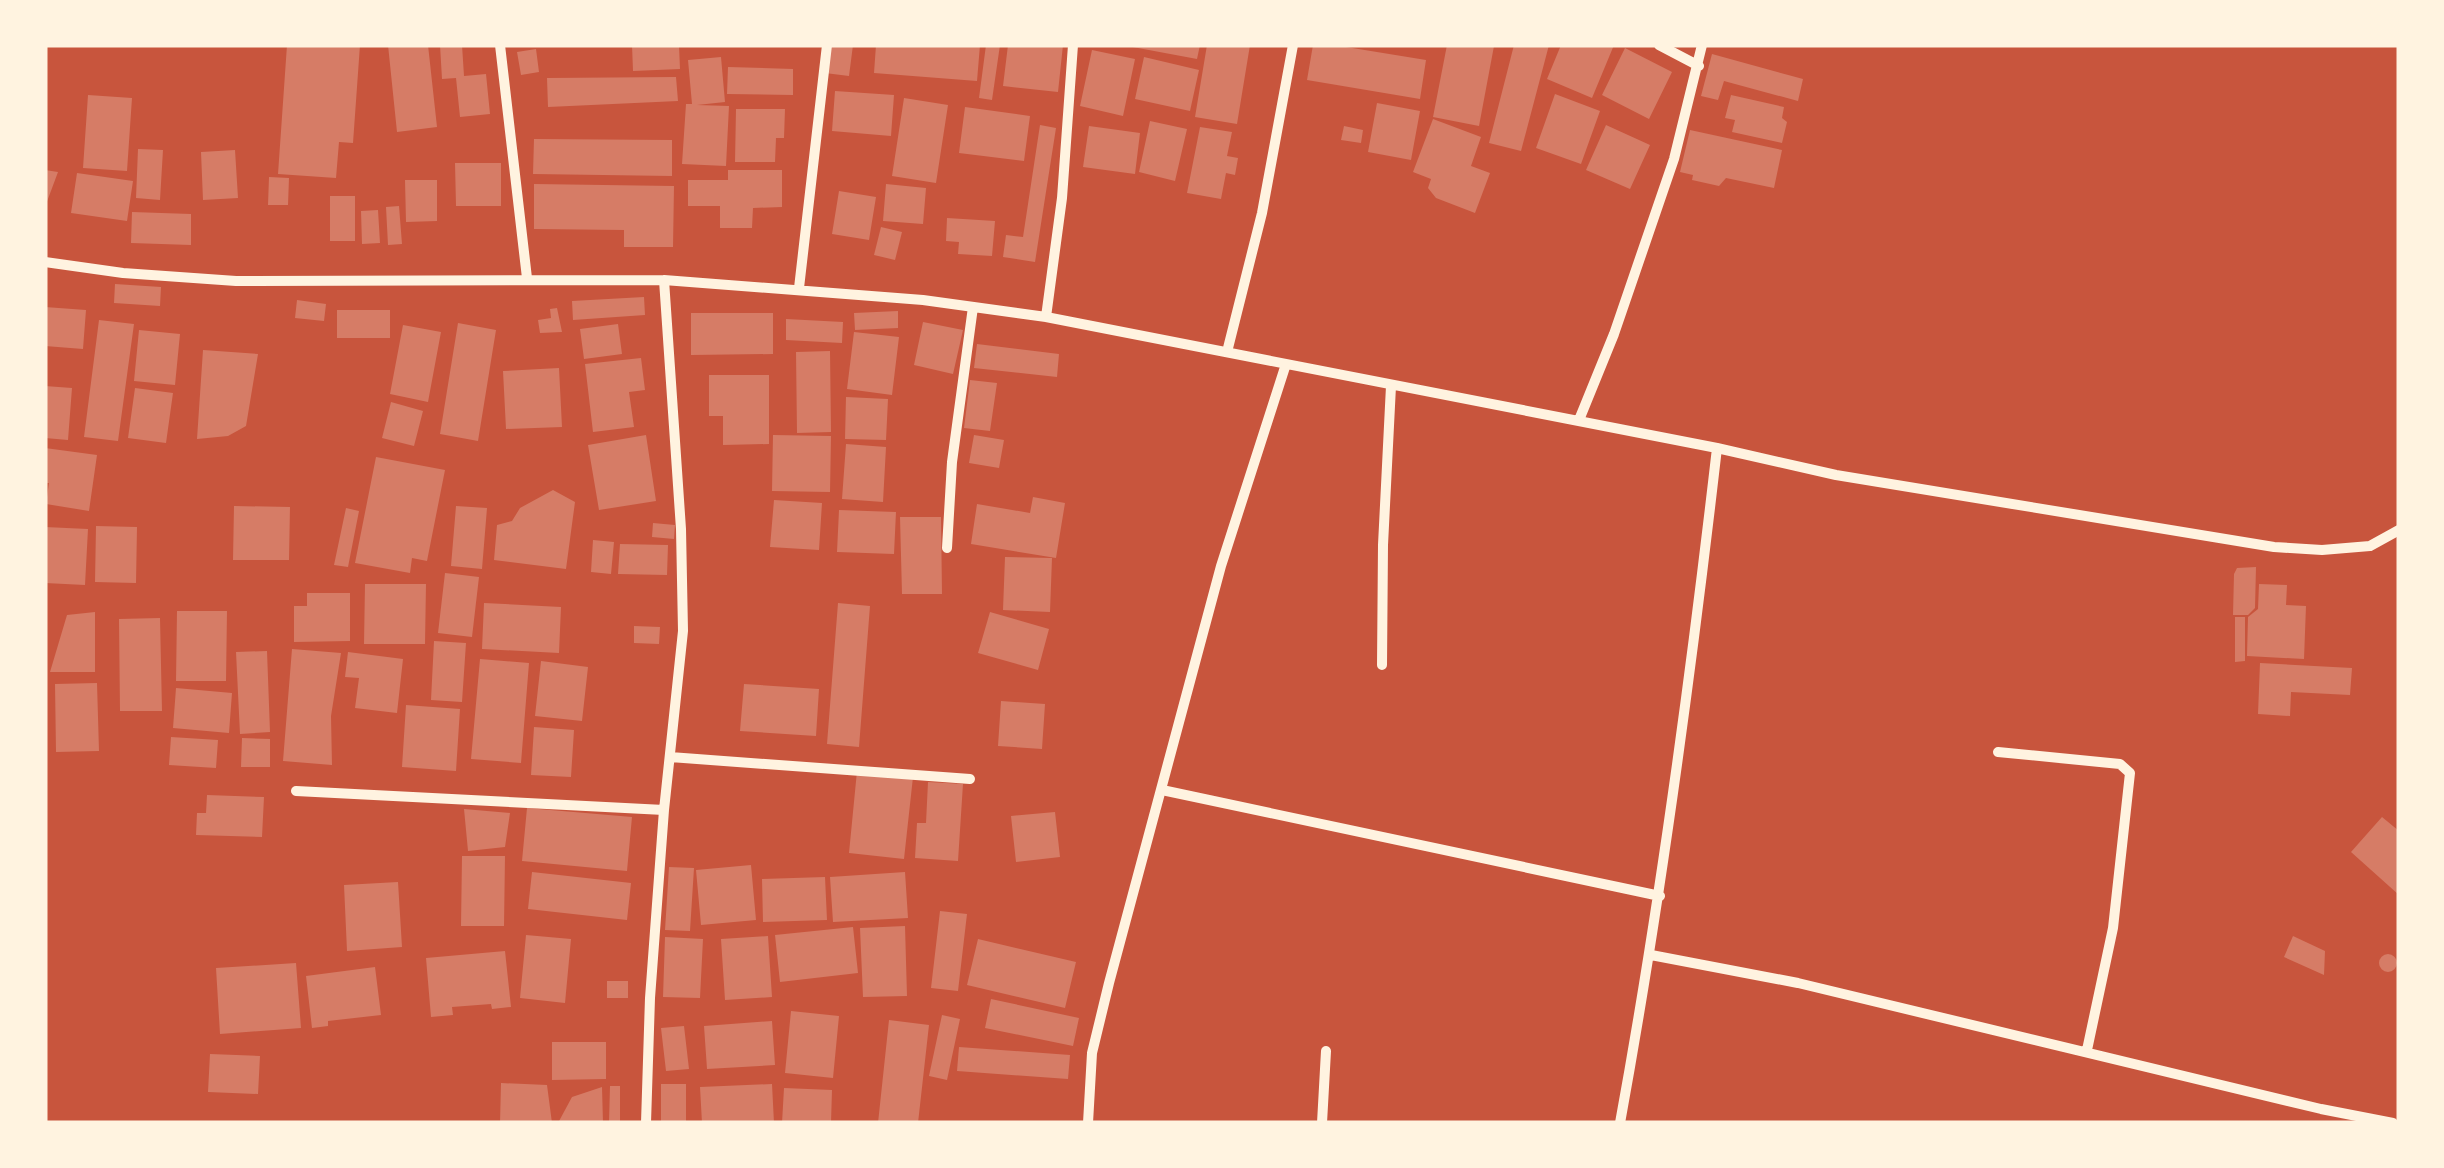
<svg xmlns="http://www.w3.org/2000/svg" width="2444" height="1168" viewBox="0 0 2444 1168" font-family="Figtree,sans-serif">
  <style>
    .building { fill: #d67c66 }
    .lines { fill: none; stroke-linecap: round; stroke-linejoin: round }
    .minor { stroke: #fff3e0; stroke-width: 10 }
  </style>
  <rect width="100%" height="100%" fill="#c8553d"/>
  <path class="building" d="M287,45H360L353,143L339,142L336,178L278,174Z
    M388,45H428L437,127L397,132Z
    M440,45H462L464,76L486,74L490,114L460,117L456,78L442,79Z
    M632,45H679L680,69L633,71Z
    M829,45H853L849,76L825,73Z
    M876,45H980L977,81L874,73Z
    M986,45H1000L992,100L979,98Z
    M1008,45H1063L1058,92L1003,86Z
    M1122,45H1200L1197,59Z
    M1207,45H1250L1237,124L1195,117Z
    M1313,45H1334L1426,60L1420,99L1307,80Z
    M1447,45L1494,46L1479,126L1433,117Z
    M1514,45H1549L1521,151L1489,143Z
    M1561,45H1614L1592,98L1547,79Z
    M1625,48L1672,72L1649,119L1602,95Z
    M536,49L539,72L521,75L517,52Z
    M1092,50L1135,59L1123,116L1080,106Z
    M1712,54L1803,79L1798,101L1724,81L1718,100L1701,96Z
    M721,57L725,102L697,105L729,106L726,166L682,164L686,104H692L688,60Z
    M1144,57L1199,70L1190,111L1135,99Z
    M728,67L793,69V95L727,94Z
    M676,77L678,101L548,107L547,78Z
    M835,91L894,95L891,136L832,131Z
    M1555,94L1600,111L1581,164L1536,148Z
    M88,95L132,98L127,171L83,168Z
    M1731,95L1784,107L1782,118L1787,122L1782,143L1732,132L1735,120L1725,118Z
    M904,98L948,105L936,183L892,176Z
    M1377,103L1420,111L1411,160L1368,152Z
    M965,107L1030,116L1024,161L959,153Z
    M736,109H785L784,138H776L775,162H735Z
    M1433,119L1481,137L1471,166L1490,173L1475,213L1436,198L1428,188L1431,179L1413,172Z
    M1150,121L1187,129L1175,181L1139,172Z
    M1040,125L1056,128L1035,262L1003,257L1006,235L1023,237Z
    M1606,125L1650,145L1630,189L1586,170Z
    M1089,126L1140,133L1135,174L1083,167Z
    M1344,126L1363,130L1361,143L1341,140Z
    M1200,127L1232,132L1227,156L1238,158L1235,175L1226,173L1221,199L1187,193Z
    M1690,130L1782,150L1774,188L1726,178L1719,186L1692,180L1693,175L1680,172Z
    M534,139L672,140V176L533,174Z
    M138,149L163,150L160,200L136,198Z
    M235,150L238,198L203,200L201,152Z
    M455,163H501V206H456Z
    M45,170L58,172L45,207Z
    M728,170H782V207L753,208L752,228H720V206H688V180H728Z
    M77,173L133,181L127,221L71,213Z
    M269,177L289,178L288,205H268Z
    M405,180H437V221L406,222Z
    M534,184L674,186L673,247H624V230L534,229Z
    M886,184L926,188L923,224L883,221Z
    M839,191L876,197L869,240L832,234Z
    M330,196H355V241H330Z
    M399,206L402,244L388,245L386,207Z
    M378,210L380,243L362,244L361,211Z
    M132,212L191,214V245L131,243Z
    M947,218L995,221L992,256L958,254L959,242L946,241Z
    M881,227L902,232L895,260L874,255Z
    M115,284L161,287L160,306L114,303Z
    M644,297L645,315L573,320L572,301Z
    M297,300L326,304L324,321L295,318Z
    M45,307L86,310L83,349L45,346Z
    M557,308L562,332L540,333L538,320L551,318L550,309Z
    M337,310H390V338H337Z
    M898,311V328L855,330L854,313Z
    M691,313H773V354L691,355Z
    M786,319L843,322L842,343L786,340Z
    M99,320L134,324L118,441L84,437Z
    M923,322L963,330L953,374L914,365Z
    M458,323L496,330L478,441L440,434Z
    M618,324L622,354L584,359L580,329Z
    M403,325L441,332L428,402L390,394Z
    M139,330L180,334L175,385L134,381Z
    M854,332L899,337L892,395L847,389Z
    M977,344L1059,354L1057,377L974,368Z
    M203,350L258,354L246,426L228,436L197,439Z
    M830,351L831,432L797,433L796,352Z
    M641,358L645,390L629,392L634,427L593,432L585,364Z
    M559,368L562,427L506,429L503,371Z
    M709,375H769V444L723,445V416H709Z
    M970,380L997,383L990,431L964,428Z
    M45,386L72,388L68,440L45,438Z
    M135,388L173,393L166,443L128,438Z
    M846,397L888,399L886,440L845,439Z
    M391,402L423,411L414,446L382,438Z
    M646,435L656,501L599,510L588,445Z
    M773,435L831,436L830,492L772,491Z
    M974,435L1004,440L999,468L969,463Z
    M846,444L886,447L883,502L842,499Z
    M45,448L97,455L89,511L46,504L49,483H45Z
    M376,457L445,470L427,561L412,558L410,573L355,563Z
    M553,490L575,502L566,569L494,560L497,525L512,521L520,508Z
    M1033,497L1065,503L1056,558L971,544L977,504L1030,513Z
    M774,500L822,503L819,550L770,547Z
    M234,506L290,507L289,560H233Z
    M456,506L487,508L482,569L451,566Z
    M346,508L359,511L348,567L334,565Z
    M839,510L896,512L894,554L837,552Z
    M900,517H941L942,594H902Z
    M653,523L675,525L674,539L652,537Z
    M96,526L137,527L136,583L95,582Z
    M45,527L88,529L85,585L45,583Z
    M593,540L614,542L611,574L591,572Z
    M620,544L668,545L667,575L618,574Z
    M1005,557L1052,558L1050,612L1003,610Z
    M2256,567L2255,608L2248,615H2233L2234,574L2237,568Z
    M445,573L479,577L472,637L438,633Z
    M365,584H426L425,644H364Z
    M2259,584L2287,585L2286,605L2306,606L2304,659L2247,656L2248,617L2258,609Z
    M307,593H350V641L294,642V606H307Z
    M484,603L561,607L559,653L482,649Z
    M838,603L870,606L859,747L827,744Z
    M177,611H227L226,681H176Z
    M95,612V672H50L67,615Z
    M990,612L1049,629L1038,670L978,653Z
    M2235,617H2245V661L2235,662Z
    M160,618L162,711H120L119,619Z
    M634,626L660,627L659,644L634,643Z
    M434,641L466,643L462,702L431,700Z
    M292,649L341,653L331,716L332,765L283,761Z
    M267,651L270,732L240,734L236,652Z
    M348,652L403,659L397,713L355,708L359,678L345,677Z
    M480,659L529,663L521,763L471,759Z
    M541,661L588,667L582,721L535,716Z
    M2260,663L2352,668L2350,695L2291,692L2290,716L2258,714Z
    M97,683L99,751L56,752L55,684Z
    M744,684L819,689L816,736L740,731Z
    M176,688L232,693L229,733L173,728Z
    M1001,701L1045,704L1042,749L998,746Z
    M406,705L460,709L456,771L402,767Z
    M534,727L574,730L571,777L531,775Z
    M171,737L218,740L216,768L169,765Z
    M242,738L270,739V767H241Z
    M857,771L913,777L904,859L849,853Z
    M928,782L963,784L958,861L915,858L917,823H926Z
    M207,795L264,797L262,837L196,835L197,813H206Z
    M527,808L632,817L627,871L522,861Z
    M464,809L510,813L505,847L468,851Z
    M1055,812L1060,857L1016,862L1011,816Z
    M2382,817L2399,831V895L2351,852Z
    M462,856H505L504,926H461Z
    M751,865L756,920L701,925L696,870Z
    M669,867L694,868L690,931L665,930Z
    M532,872L631,883L627,920L528,909Z
    M905,872L908,918L833,922L830,877Z
    M825,877L827,920L763,922L762,879Z
    M398,882L402,947L347,951L344,885Z
    M940,911L967,914L958,991L931,988Z
    M905,926L907,996L863,997L860,928Z
    M853,927L858,973L780,982L775,935Z
    M526,935L571,939L565,1003L520,998Z
    M768,936L772,997L725,1000L721,939Z
    M2293,936L2325,951L2324,975L2284,957Z
    M665,937L703,939L700,998L663,997Z
    M978,939L1076,962L1065,1008L967,985Z
    M505,951L511,1007L492,1009L491,1004L452,1007L453,1015L431,1017L426,958Z
    M2379 963a9 9 0 1 1 18 0a9 9 0 1 1-18 0Z
    M296,963L301,1028L220,1034L216,968Z
    M375,967L381,1015L328,1021V1026L312,1028L306,976Z
    M607,981H628V998H607Z
    M991,999L1079,1018L1073,1046L985,1028Z
    M791,1011L839,1016L833,1078L785,1073Z
    M942,1015L960,1019L947,1080L929,1076Z
    M889,1020L929,1025L918,1123H878Z
    M772,1021L775,1065L707,1069L704,1026Z
    M684,1026L689,1069L666,1071L661,1028Z
    M552,1042H606V1079L552,1080Z
    M959,1047L1070,1055L1068,1079L957,1071Z
    M210,1054L260,1056L258,1094L208,1092Z
    M501,1083L547,1085L552,1123H500Z
    M661,1084H686V1123H661Z
    M772,1084L774,1123H702L700,1087Z
    M610,1086H620V1123H609Z
    M602,1087L603,1123H558L572,1097Z
    M784,1088L832,1090L831,1123H782Z"/>
  <g class="lines">
    <path class="minor" d="M500,45L527,278
      M1659,45L1699,66
      M45,262L123,273L236,281L664,280L923,300L1046,317L1717,448L1836,475L2274,547L2322,550L2370,546L2399,530
      M799,288L827,45
      M1046,317L1062,198L1073,45
      M1227,352L1262,213L1293,45
      M1579,420L1614,334L1674,159L1702,45
      M947,548L952,462L973,307
      M1382,665L1383,545L1391,386
      M1998,752L2120,764L2130,773L2113,928L2087,1050
      M670,757L970,779
      M1162,790L1660,896
      M296,791L664,810
      M1651,955L1798,983L2321,1109L2393,1123
      M646,1123L650,998L664,810L683,631L681,529L664,280
      M1088,1123L1092,1053L1109,983L1221,566L1286,364
      M1322,1123L1326,1051
      M1620,1123C1661,899 1691,674 1717,448"/>
  </g>
  <rect width="2444" height="1168" fill="none" stroke="#fff3e0" stroke-width="95"/>
</svg>
